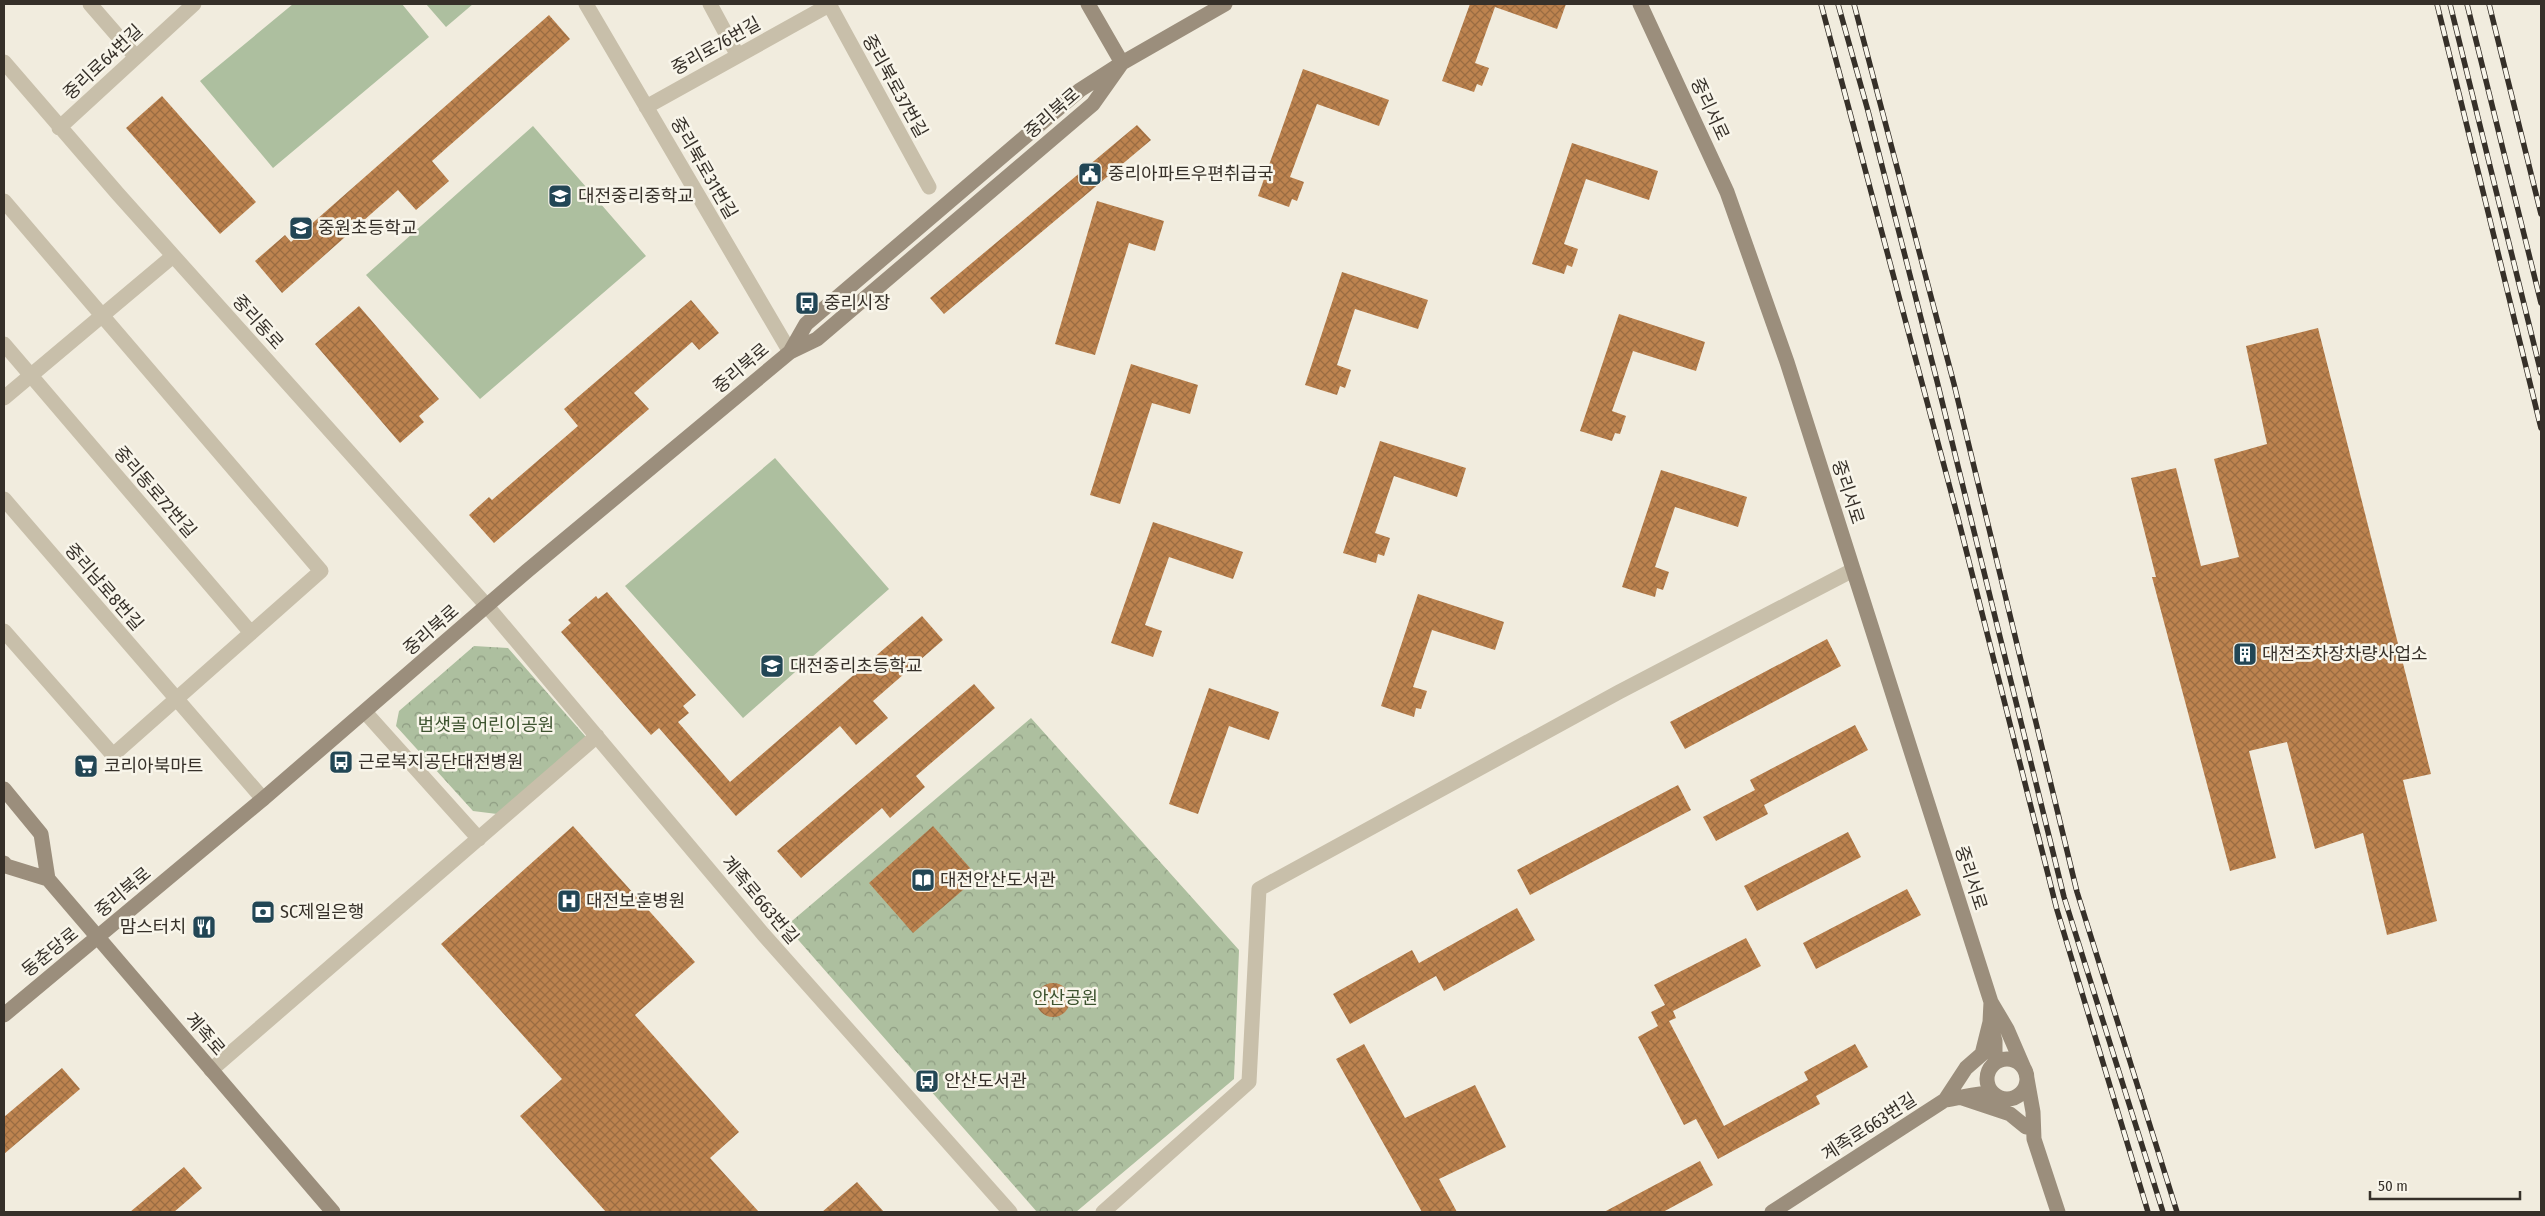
<svg xmlns="http://www.w3.org/2000/svg" width="2545" height="1216" viewBox="0 0 2545 1216" font-family="'Fira Sans Condensed','Noto Sans KR',sans-serif">
  <style>
    .park { fill: url(#park-crowns) }
    .pitch { fill: #adbf9f }
    .building { fill: url(#building-cross-hatch) }
    .lines { fill: none; stroke-linecap: round; stroke-linejoin: round }
    .street { stroke: #c8bfaa; stroke-width: 15 }
    .secondary { stroke: #9b8e7c; stroke-width: 15 }
    .rail-casing { stroke: #363029; stroke-width: 5.5 }
    .rail { stroke: #f8f5ea; stroke-width: 4; stroke-dasharray: 11; stroke-linecap: butt }
    .labels { text-anchor: middle; stroke-width: 5; stroke-linejoin: round; paint-order: stroke }
    .street-label { font-size: 18px; fill: #363029; stroke: #f8f5ea }
    .poi-label { font-size: 18px; fill: #363029; stroke: #f8f5ea; text-anchor: start }
    .park-label { font-size: 18px; fill: #3d532f; stroke: #f8f5ea }
  </style>
  <defs>
    <pattern id="park-crowns" width="20" height="18" patternUnits="userSpaceOnUse" patternTransform="scale(1.25)"><rect width="20" height="18" fill="#adbf9f"/><path d="M2 6a3 3 0 1 1 6 0M12 15a3 3 0 1 1 6 0" fill="none" stroke="#8e9c82"/></pattern>
    <pattern id="building-cross-hatch" width="8" height="8" patternUnits="userSpaceOnUse" patternTransform="scale(1.25)"><rect width="8" height="8" fill="#bd834f"/><path d="M0 0l8 8M0 8l8-8" fill="none" stroke="#9a6c42"/></pattern>
  </defs>
  <rect width="100%" height="100%" fill="#f1ecde"/>
  <path class="park" d="M474,646L508,648L586,737L497,814L473,811L396,726L399,711Z
    M1031,718L1239,950L1234,1079L1076,1212H1037L786,926Z"/>
  <path class="pitch" d="M293,4H402L429,37L273,168L200,81Z
    M426,4H473L446,27Z
    M533,126L646,256L480,399L366,275Z
    M775,458L889,589L743,718L625,586Z"/>
  <path class="building" d="M1470,4H1566L1557,29L1495,7L1475,63L1489,68L1482,86L1477,84L1474,92L1442,81Z
    M549,15L570,39L432,161L449,181L416,210L398,190L282,293L255,261L285,235L291,242Z
    M1303,69L1389,100L1379,126L1317,104L1290,177L1304,182L1297,201L1292,199L1289,207L1258,196Z
    M162,96L256,202L220,234L126,128Z
    M1137,125L1151,140L944,314L930,298Z
    M1572,143L1658,171L1649,200L1586,179L1564,244L1578,249L1572,267L1567,265L1564,274L1532,264Z
    M1097,201L1164,221L1155,251L1129,243L1095,355L1055,344Z
    M1342,272L1428,300L1418,329L1355,309L1337,365L1351,370L1345,388L1340,386L1337,395L1305,385Z
    M691,300L719,333L699,350L692,342L634,393L649,409L494,543L469,515L489,497L492,500L578,426L564,409Z
    M359,306L439,399L419,416L424,422L400,443L315,344Z
    M1619,314L1705,342L1696,371L1633,351L1612,411L1626,416L1620,434L1615,433L1612,441L1580,431Z
    M2318,328L2431,774L2403,780L2437,921L2387,935L2363,833L2315,849L2287,742L2249,751L2276,858L2230,871L2152,577H2156L2131,478L2176,468L2201,566L2239,557L2214,459L2267,444L2246,346Z
    M1131,364L1198,385L1190,414L1152,403L1120,504L1090,495Z
    M1380,441L1466,468L1457,497L1394,476L1375,533L1390,538L1384,556L1378,554L1376,563L1343,553Z
    M1661,470L1747,497L1738,527L1675,507L1655,567L1669,572L1663,590L1657,588L1655,597L1622,587Z
    M1153,522L1243,552L1233,579L1169,557L1145,625L1162,631L1153,657L1111,643Z
    M607,592L696,695L683,706L689,713L678,722L730,782L922,616L943,640L873,701L888,718L856,745L840,726L736,816L659,728L651,735L561,632L571,623L568,620L596,596L598,599Z
    M1418,594L1504,622L1495,650L1432,630L1413,687L1427,691L1421,709L1416,708L1414,717L1381,706Z
    M1827,639L1841,666L1685,749L1670,722Z
    M974,684L995,708L916,776L925,787L890,818L882,808L801,878L777,851Z
    M1209,688L1279,712L1269,740L1229,726L1198,814L1169,804Z
    M1855,725L1868,750L1764,805L1768,814L1716,841L1703,817L1755,790L1750,780Z
    M1678,785L1691,810L1530,895L1517,870Z
    M573,826L695,962L635,1015L739,1132L710,1158L759,1212H606L520,1116L562,1079L441,944Z
    M933,826L978,877L913,933L869,883Z
    M1848,832L1861,857L1757,911L1744,886Z
    M1907,889L1921,915L1816,969L1803,943Z
    M1517,908L1535,940L1444,991L1436,976L1350,1024L1333,994L1412,950L1419,963Z
    M1746,938L1761,966L1673,1011L1676,1018L1669,1021L1724,1126L1808,1080L1804,1072L1855,1044L1868,1067L1816,1096L1820,1104L1718,1159L1696,1119L1684,1125L1638,1037L1658,1026L1651,1012L1665,1005L1654,985Z
    M1036 1000a17 17 0 1 1 34 0a17 17 0 1 1-34 0Z
    M1364,1044L1405,1118L1475,1085L1506,1147L1439,1179L1457,1212H1422L1336,1059Z
    M62,1068L80,1089L4,1154V1117Z
    M1700,1161L1713,1185L1663,1212H1604Z
    M184,1167L202,1188L174,1212H130Z
    M857,1182L884,1212H822Z"/>
  <g class="lines">
    <path class="street" d="M90,4L136,57
      M586,4L790,352
      M710,4L738,56
      M829,4L929,187
      M4,62L118,194L487,606L763,934L1010,1212
      M646,107L831,4
      M59,128L194,4
      M4,201L321,571L113,755L4,631
      M4,344L251,633
      M4,398L173,256
      M4,499L263,799
      M365,712L479,839
      M211,1070L597,736
      M1103,1212L1249,1082L1259,889L1619,692L1853,570"/>
    <path class="secondary" d="M1088,4L1122,63
      M1640,4L1727,192L1787,362L1991,1002L2007,1029L2026,1073L2033,1112L2034,1139L2058,1212
      M790,352L806,324L1080,90L1122,63L1225,4
      M4,789L41,834L48,879L333,1212
      M4,863L6,866L48,879
      M4,1015L263,799L527,571L790,352L817,339L1093,104L1122,63
      M1990,1023L1995,1041V1063
      M1987 1079a20 20 0 1 1 40 0a20 20 0 1 1-40 0Z
      M1962,1098L2010,1114L2026,1127
      M1945,1100L1966,1068L1982,1054L1990,1022L1991,1002
      M1772,1212L1945,1100C1961,1098 1976,1093 1993,1093"/>
    <g class="rail-casing">
      <path id="rail" d="M1821,4L1958,518L2057,910L2148,1212
        M1838,4L1868,111L1937,381L2064,897L2163,1212
        M1854,4L1954,384L2077,892L2177,1212
        M2437,4L2541,428
        M2450,4L2541,373
        M2467,4L2541,303
        M2489,4L2541,214"/>
    </g>
    <use href="#rail" class="rail"/>
  </g>
  <defs>
    <g id="civic-square" transform="scale(1.25)"><rect x="-9" y="-9" width="18" height="18" rx="4" fill="#224655" stroke="#f8f5ea"/><path d="M-.6-6.5H3V-4.5H.6V-3L4-1V1h2V6H-6V1h2V-1L-.6-3ZM-1.2 2.5V6h2.4V2.5Z" fill="#fff"/></g>
    <g id="school-square" transform="scale(1.25)"><rect x="-9" y="-9" width="18" height="18" rx="4" fill="#224655" stroke="#f8f5ea"/><path d="M0-5L7-2L0 1L-7-2ZM-4 1L0 2.5L4 1V4Q0 6-4 4Z" fill="#fff"/></g>
    <g id="bus-square" transform="scale(1.25)"><rect x="-9" y="-9" width="18" height="18" rx="4" fill="#224655" stroke="#f8f5ea"/><path d="M-5-6H5V4H4V6H2V4H-2V6H-4V4H-5ZM-3.5-4V0h7V-4ZM-3.5 1.2v1.5H-2V1.2ZM2 1.2v1.5H3.5V1.2Z" fill="#fff"/></g>
    <g id="building-square" transform="scale(1.25)"><rect x="-9" y="-9" width="18" height="18" rx="4" fill="#224655" stroke="#f8f5ea"/><path d="M-4-6H4V6H1V3H-1V6H-4ZM-2.5-4.3h1.7v1.8h-1.7ZM.8-4.3h1.7v1.8H.8ZM-2.5-1h1.7V.8h-1.7ZM.8-1h1.7V.8H.8Z" fill="#fff"/></g>
    <g id="supermarket-square" transform="scale(1.25)"><rect x="-9" y="-9" width="18" height="18" rx="4" fill="#224655" stroke="#f8f5ea"/><path d="M-6-5.5h2.5l.6 2H6L4.5 2H-2.5L-4.4-4H-6ZM-1.5 3.2a1.3 1.3 0 1 0 .1 0ZM3 3.2a1.3 1.3 0 1 0 .1 0Z" fill="#fff"/></g>
    <g id="library-square" transform="scale(1.25)"><rect x="-9" y="-9" width="18" height="18" rx="4" fill="#224655" stroke="#f8f5ea"/><path d="M-6-4Q-3-5.5-.7-3.5V5Q-3 3-6 4ZM6-4Q3-5.5 .7-3.5V5Q3 3 6 4Z" fill="#fff"/></g>
    <g id="hospital-square" transform="scale(1.25)"><rect x="-9" y="-9" width="18" height="18" rx="4" fill="#224655" stroke="#f8f5ea"/><path d="M-5-5h3v3.5h4V-5h3V5h-3V1.5h-4V5h-3Z" fill="#fff"/></g>
    <g id="bank-square" transform="scale(1.25)"><rect x="-9" y="-9" width="18" height="18" rx="4" fill="#224655" stroke="#f8f5ea"/><path d="M-6-4H6V4H-6ZM0-2.3a2.3 2.3 0 1 0 0 4.6a2.3 2.3 0 1 0 0-4.6Z" fill="#fff"/></g>
    <g id="restaurant-square" transform="scale(1.25)"><rect x="-9" y="-9" width="18" height="18" rx="4" fill="#224655" stroke="#f8f5ea"/><path d="M-5-6h1v4h1v-4h1v4h1v-4h1v5L-1.5 .5V6h-2V.5L-5-1ZM5-6V6H3V1.5H1.5Q1.5-4 5-6Z" fill="#fff"/></g>
  </defs>
  <g fill-rule="evenodd">
    <use href="#civic-square" x="1090" y="174"/>
    <use href="#school-square" x="560" y="196"/>
    <use href="#school-square" x="301" y="228"/>
    <use href="#bus-square" x="807" y="303"/>
    <use href="#building-square" x="2245" y="654"/>
    <use href="#school-square" x="772" y="666"/>
    <use href="#bus-square" x="341" y="762"/>
    <use href="#supermarket-square" x="86" y="766"/>
    <use href="#library-square" x="923" y="880"/>
    <use href="#hospital-square" x="569" y="901"/>
    <use href="#bank-square" x="263" y="912"/>
    <use href="#restaurant-square" x="204" y="927"/>
    <use href="#bus-square" x="927" y="1081"/>
  </g>
  <g class="labels">
    <g class="street-label">
      <text transform="translate(716 46) rotate(-29)" y="6">중리로76번길</text>
      <text transform="translate(103 62) rotate(-43)" y="6">중리로64번길</text>
      <text transform="translate(895 86) rotate(61)" y="6">중리북로37번길</text>
      <text transform="translate(1710 109) rotate(65)" y="6">중리서로</text>
      <text transform="translate(1052 113) rotate(-41)" y="6">중리북로</text>
      <text transform="translate(704 168) rotate(60)" y="6">중리북로31번길</text>
      <text transform="translate(258 322) rotate(48)" y="6">중리동로</text>
      <text transform="translate(741 368) rotate(-40)" y="6">중리북로</text>
      <text transform="translate(155 492) rotate(49)" y="6">중리동로72번길</text>
      <text transform="translate(1848 492) rotate(72)" y="6">중리서로</text>
      <text transform="translate(104 587) rotate(49)" y="6">중리남로8번길</text>
      <text transform="translate(431 630) rotate(-41)" y="6">중리북로</text>
      <text transform="translate(1971 878) rotate(72)" y="6">중리서로</text>
      <text transform="translate(123 892) rotate(-40)" y="6">중리북로</text>
      <text transform="translate(760 900) rotate(50)" y="6">계족로663번길</text>
      <text transform="translate(50 952) rotate(-39)" y="6">동춘당로</text>
      <text transform="translate(205 1034) rotate(49)" y="6">계족로</text>
      <text transform="translate(1869 1127) rotate(-33)" y="6">계족로663번길</text>
    </g>
    <g class="poi-label">
      <text x="1108" y="180">중리아파트우편취급국</text>
      <text x="578" y="202">대전중리중학교</text>
      <text x="318" y="234">중원초등학교</text>
      <text x="824" y="309">중리시장</text>
      <text x="2262" y="660">대전조차장차량사업소</text>
      <text x="790" y="672">대전중리초등학교</text>
      <text x="358" y="768">근로복지공단대전병원</text>
      <text x="104" y="772">코리아북마트</text>
      <text x="940" y="886">대전안산도서관</text>
      <text x="586" y="907">대전보훈병원</text>
      <text x="280" y="918">SC제일은행</text>
      <text x="186" y="933" text-anchor="end">맘스터치</text>
      <text x="944" y="1087">안산도서관</text>
    </g>
    <g class="park-label">
      <text x="486" y="731">범샛골 어린이공원</text>
      <text x="1065" y="1004">안산공원</text>
    </g>
  </g>
  <rect width="2545" height="1216" fill="none" stroke="#363029" stroke-width="10"/>
  <path d="M2370 1191v8h150v-8" fill="none" stroke="#363029" stroke-width="2.5"/>
  <text x="2378" y="1191" font-size="15" fill="#363029" stroke="#f8f5ea" stroke-width="4" paint-order="stroke">50 m</text>
</svg>
